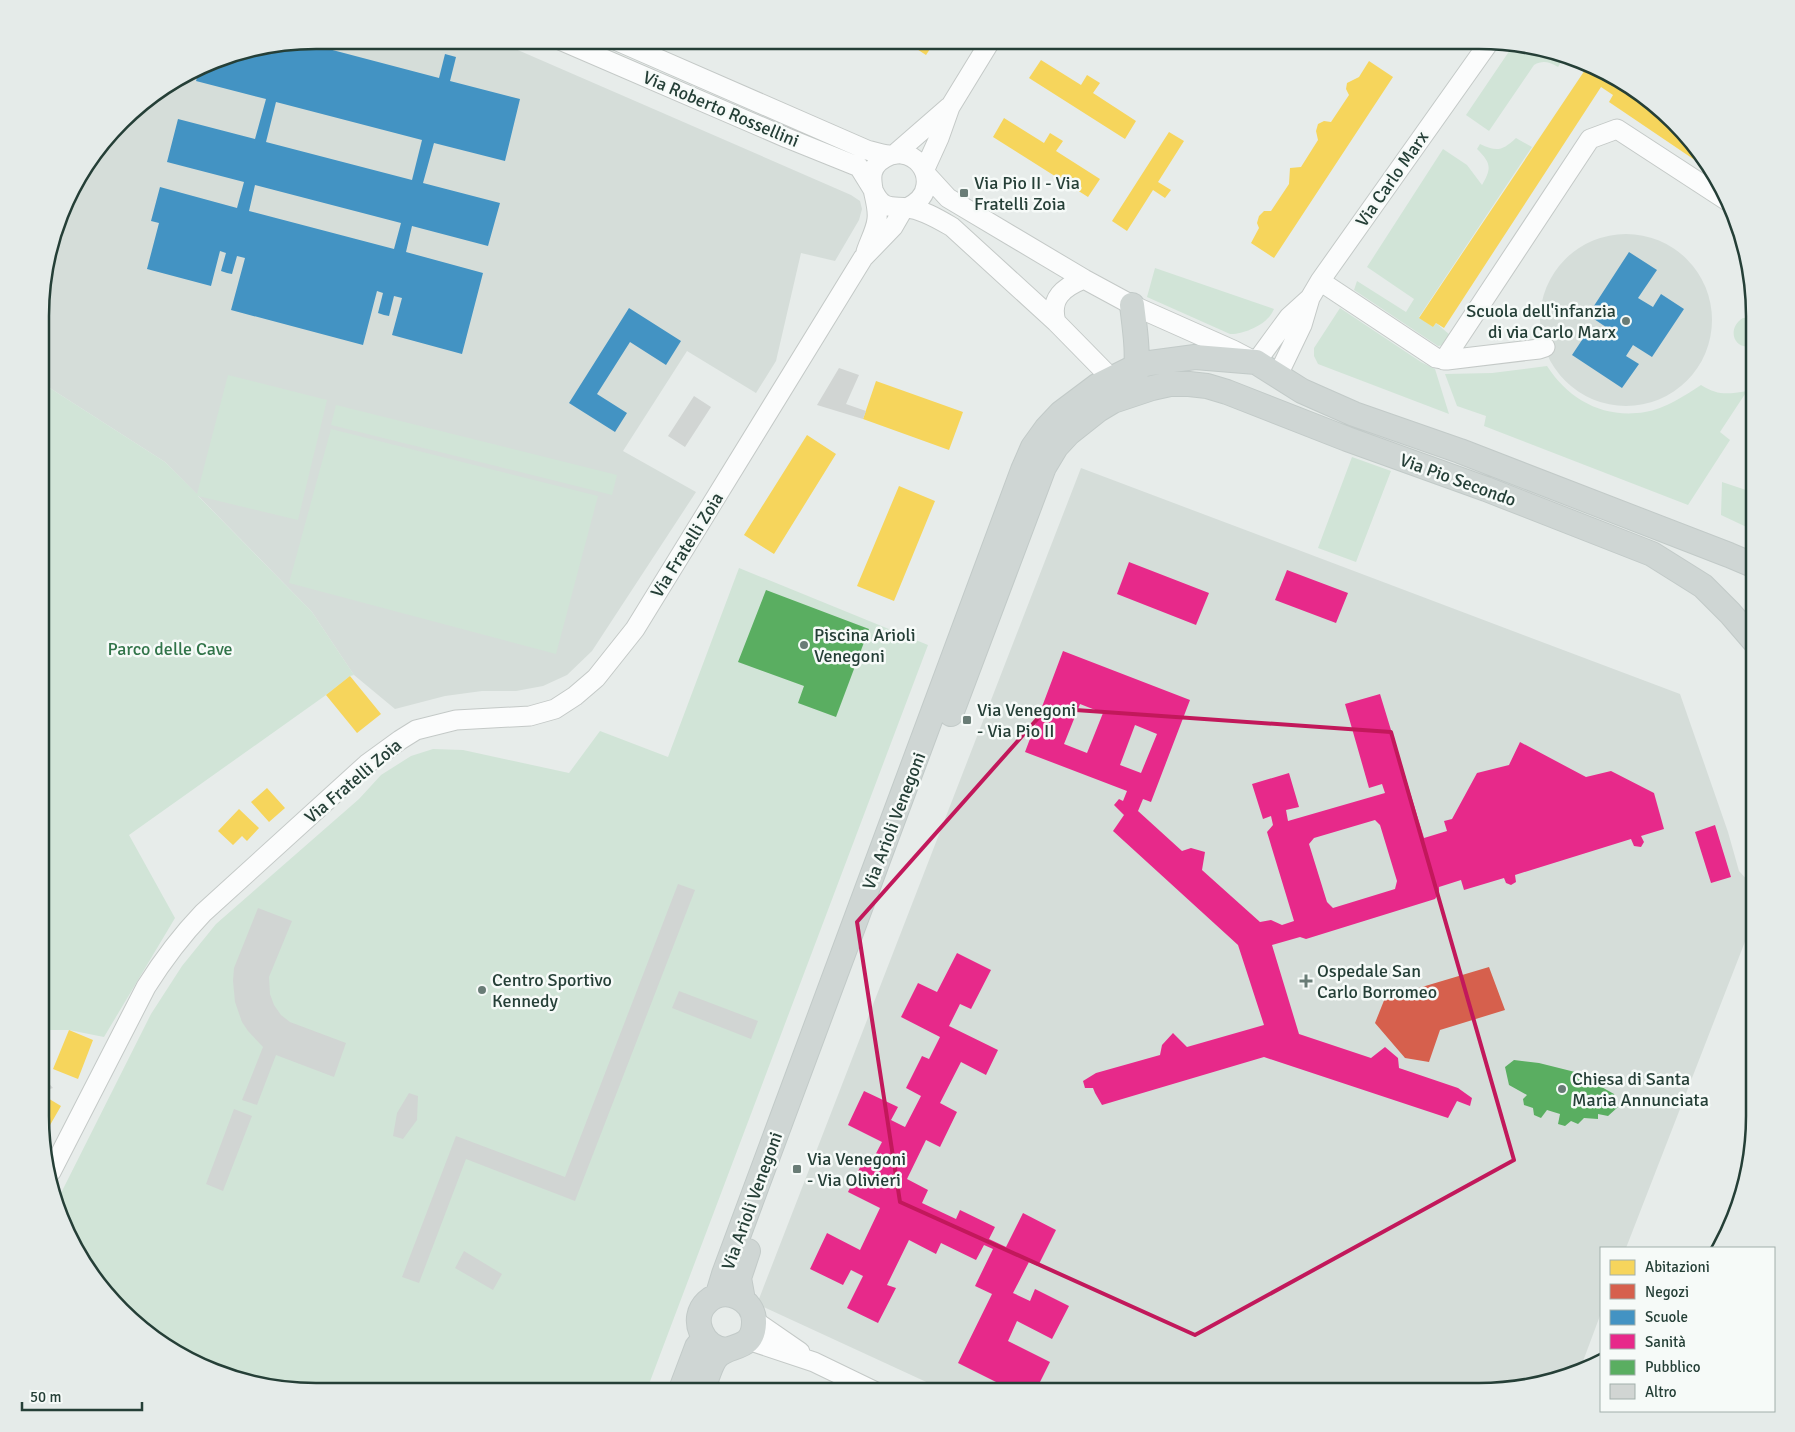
<svg xmlns="http://www.w3.org/2000/svg" width="1795" height="1432" viewBox="0 0 1795 1432" font-family="Signika,sans-serif">
  <style>
    .built { fill: #d5ddd9 }
    .green { fill: #d1e4d7 }
    .homes { fill: #f6d55c }
    .shops { fill: #d6604d }
    .schools { fill: #4393c3; fill-rule: evenodd }
    .health { fill: #e7298a; fill-rule: evenodd }
    .public { fill: #5aae61 }
    .building { fill: #d1d5d3 }
    .lines { fill: none; stroke-linecap: round; stroke-linejoin: round }
    .minor-casing { stroke: #c4c9c7; stroke-width: 21 }
    .major-casing { stroke: #c2cac8; stroke-width: 26 }
    .minor { stroke: #fbfcfc; stroke-width: 19 }
    .major { stroke: #cfd6d4; stroke-width: 24 }
    .marked { fill: none; stroke: #c2185b; stroke-width: 4; stroke-linejoin: round }
    .poi-dot { fill: #697c76; stroke: #f6faf8; stroke-width: 2 }
    .labels { text-anchor: middle; stroke-width: 5; stroke-linejoin: round; paint-order: stroke }
    .street-label { font-size: 18px; fill: #253f37; stroke: #f6faf8 }
    .poi-label { font-size: 18px; fill: #253f37; stroke: #f6faf8; text-anchor: start }
    .park-label { font-size: 18px; fill: #317449; stroke: #f6faf8 }
    .rim { fill: none; stroke: #253f37; stroke-width: 2.5 }
  </style>
  <rect width="100%" height="100%" fill="#e7ecea"/>
  <path class="built" d="M316,40H495L851,195L860,201L862,209L859,220L835,261L801,253L776,361L756,393L687,351L623,451L696,492L592,651L567,675L543,686L516,691H482L445,696L395,709L354,675L312,612L165,462L42,383V279L77,178L134,108L227,55Z
    M1540 320a86 86 0 1 1 172 0a86 86 0 1 1-172 0Z
    M1081,468L1680,694L1728,832L1739,871L1751,884L1753,921L1626,1248H1601V1313L1579,1372L1479,1392H948L757,1304Z"/>
  <path class="green" d="M1514,44L1565,56L1558,67C1549,62 1543,60 1534,65L1489,131L1466,115Z
    M1516,138L1532,147L1419,317L1433,327L1436,323L1450,335L1443,345L1438,346L1354,290L1357,281L1406,312L1414,299L1367,267L1443,149L1467,165L1482,185C1492,168 1491,163 1477,149L1480,144C1497,152 1502,151 1516,138Z
    M1155,268L1274,309C1272,313 1270,317 1267,319C1260,327 1240,335 1230,334L1147,297Z
    M1340,308L1421,362L1435,369L1449,414L1318,364L1314,356V348Z
    M1743,318H1748L1755,320V345C1735,353 1725,329 1743,318Z
    M1547,366C1569,400 1604,419 1645,412C1665,409 1684,396 1701,385C1719,396 1727,394 1747,391L1720,432L1730,440L1688,505L1484,426L1486,416L1457,406L1445,374L1492,373Z
    M228,375L327,400L298,520L198,496L312,612L354,675L350,676L326,695L129,835L175,918L104,1037L69,1030H41L42,383L165,462L197,494Z
    M336,405L617,475L612,495L331,425Z
    M331,429L598,496L556,654L289,583Z
    M1352,457L1391,471L1356,562L1318,548Z
    M1722,482L1755,493V531L1721,515Z
    M739,568L928,645L646,1392L298,1391L210,1371L134,1323L68,1238L58,1199L151,1014L182,966L216,924L359,799L381,775L411,756L433,749L463,750L569,773L600,731L668,757Z"/>
  <path class="homes" d="M903,40H936L926,55Z
    M1041,60L1081,85L1087,75L1100,83L1093,93L1136,121L1125,139L1029,78Z
    M1369,61L1393,77L1274,258L1251,243L1259,228L1257,223L1259,216L1264,211H1271L1289,184L1290,168L1301,167L1318,140L1316,131L1318,124L1324,121L1331,122L1349,95L1346,89L1347,83L1359,77Z
    M1589,64L1661,109L1698,148L1711,171L1609,102L1613,95L1601,87L1444,328L1436,323L1433,327L1419,318Z
    M1004,118L1044,143L1050,133L1063,141L1056,151L1100,179L1088,197L993,137Z
    M1169,132L1184,141L1158,182L1171,190L1165,198L1153,190L1127,231L1112,221Z
    M876,381L963,412L949,450L863,419Z
    M807,435L836,454L774,554L744,535Z
    M899,486L935,501L894,601L857,586Z
    M350,676L381,714L357,733L326,695Z
    M267,788L285,808L269,822L251,802Z
    M239,809L259,828L247,841L242,836L233,845L218,831Z
    M69,1030L93,1040L78,1079L53,1069Z
    M41,1094L61,1106L42,1139L41,1135Z"/>
  <path class="shops" d="M1489,967L1505,1010L1440,1030L1429,1062L1405,1058L1375,1023L1385,998Z"/>
  <path class="schools" d="M302,42L439,78L445,54L456,57L450,81L520,99L505,161L434,143L423,183L500,203L488,246L412,226L406,252L483,273L462,354L392,335L402,298L394,296L389,316L384,315L378,313L383,293L377,291L363,345L231,310L245,258L237,256L232,274L227,273L221,271L226,253L220,251L211,286L147,269L159,223L151,221L160,187L237,208L244,182L167,162L178,119L255,139L266,99L196,81L199,71L227,55ZM276,102L422,140L412,180L266,142ZM255,185L401,223L394,249L249,211Z
    M1629,252L1657,270L1638,298L1653,307L1661,294L1684,309L1652,357L1633,345L1626,356L1639,364L1622,388L1572,355L1588,331L1602,340L1609,329L1588,315Z
    M629,308L681,341L666,365L630,342L597,394L627,413L615,432L569,403Z"/>
  <path class="health" d="M1129,562L1209,593L1196,625L1117,594Z
    M1287,570L1348,593L1336,623L1275,600Z
    M1063,651L1190,700L1151,802L1143,799L1138,811L1182,851L1191,848L1205,852L1202,870L1260,922L1271,920L1282,925L1294,921L1267,832L1273,825L1271,816L1263,819L1252,784L1289,773L1299,807L1286,810L1288,821L1385,793L1382,784L1369,788L1345,704L1380,694L1424,838L1447,831L1444,821L1452,819L1477,773L1509,765L1520,742L1586,777L1611,771L1654,793L1664,829L1641,836L1644,842L1641,847L1634,846L1631,839L1515,875L1516,882L1511,885L1506,883L1504,878L1464,890L1461,880L1439,887V893L1435,899L1306,939L1300,937L1272,945L1299,1034L1371,1058L1385,1047L1398,1058L1399,1068L1458,1088L1472,1098L1470,1106L1457,1101L1448,1118L1264,1057L1102,1105L1095,1093L1093,1088H1085L1083,1081L1096,1073L1160,1055L1162,1045L1173,1033L1187,1047L1264,1025L1238,945L1113,831L1124,815L1114,805L1119,799L1123,801L1127,791L1025,752ZM1080,704L1103,713L1087,753L1064,744ZM1135,725L1157,734L1141,773L1120,765ZM1375,820L1380,825L1397,881L1395,889L1333,908L1327,902L1309,844L1314,838Z
    M1715,825L1731,877L1711,883L1695,832Z
    M957,953L991,970L971,1009L960,1004L949,1026L998,1050L986,1075L961,1062L940,1103L957,1112L940,1147L926,1140L907,1179L928,1190L922,1203L956,1219L960,1210L995,1227L989,1239L1006,1247L1023,1213L1056,1230L1038,1266L1029,1262L1013,1293L1030,1301L1035,1289L1069,1306L1052,1339L1017,1321L1008,1341L1050,1362L1035,1392H1016L958,1363L992,1294L975,1286L993,1249L984,1245L976,1260L941,1243L936,1254L909,1240L887,1285L896,1288L878,1323L847,1308L863,1276L851,1270L843,1285L810,1269L827,1233L860,1250L880,1208L848,1192L865,1157L872,1161L882,1142L848,1125L864,1091L898,1107L891,1120L905,1127L921,1096L906,1088L922,1056L929,1059L940,1037L901,1017L918,983L937,992Z"/>
  <path class="public" d="M766,590L869,629L836,717L798,703L804,686L738,662Z
    M1514,1060L1539,1063L1575,1072L1614,1094L1618,1107L1608,1116L1598,1114V1119L1584,1118L1578,1124L1571,1121L1565,1126L1558,1124L1560,1114L1547,1110L1541,1118L1534,1115L1533,1108L1524,1105L1523,1099L1527,1095L1509,1085L1505,1067Z"/>
  <path class="building" d="M839,368L859,375L846,404L866,411L863,419L817,405Z
    M694,396L711,407L685,447L668,436Z
    M678,884L695,890L575,1201L466,1159L419,1283L402,1277L456,1136L565,1177Z
    M258,908L292,921L269,977L270,994L274,1005L281,1015L290,1022L346,1043L334,1077L276,1055L257,1105L242,1100L263,1047L248,1031L242,1022L235,1002L233,981L234,968Z
    M679,991L758,1021L751,1039L672,1008Z
    M41,1077H43L53,1088L41,1092Z
    M409,1093L418,1096L417,1120L403,1139L393,1136L397,1113Z
    M234,1109L252,1116L223,1191L206,1184Z
    M464,1251L502,1274L493,1290L455,1268Z"/>
  <g class="lines">
    <g class="minor-casing">
      <path id="minor" d="M560,40L787,138L859,167L872,188
        M615,40L867,150C874,152 883,155 890,155C895,155 898,153 902,154C917,156 928,170 926,185C925,196 917,203 907,208
        M895,154L949,107
        M924,171L939,138L950,107L991,40
        M926,174L948,198L1084,279L1132,305L1233,350L1256,362L1289,317L1310,298
        M874,192C883,210 891,206 907,208C922,209 940,220 952,227L1056,322L1112,379
        M866,252C869,242 876,230 877,219C880,195 856,169 891,155
        M1320,281L1436,358L1447,360L1539,349L1545,347
        M1056,322C1049,298 1064,287 1084,279
        M1444,360L1590,139L1617,129L1729,202
        M1278,375L1302,325L1310,298L1320,281L1490,41
        M51,1172L146,987C163,960 181,936 203,913L367,764L400,740L416,730L456,720L530,716L555,709L575,696L596,678L635,629L863,258L893,227L904,208
        M755,1321L800,1352
        M748,1340L814,1362L876,1392"/>
    </g>
    <g class="major-casing">
      <path id="major" d="M1132,305C1135,330 1139,354 1135,380
        M951,714L1044,467L1056,447L1069,433L1098,410L1113,401L1152,388L1170,384H1189L1207,386L1227,392L1347,439L1486,489L1652,554L1703,586L1730,613L1755,642
        M718,1294L724,1274L1023,470L1033,447L1046,429L1061,413L1097,386L1137,366L1150,363L1195,357L1256,362L1302,391L1354,414L1460,451L1729,555L1755,566
        M743,1300L739,1278L748,1251
        M680,1392L697,1347L704,1338
        M702,1392C706,1382 709,1368 715,1359C727,1342 753,1353 754,1323C755,1299 725,1285 707,1302C689,1319 703,1348 726,1350"/>
    </g>
    <use href="#minor" class="minor"/>
    <use href="#major" class="major"/>
  </g>
  <path class="marked" d="M1047,708L1391,732L1514,1160L1195,1335L900,1202L857,922Z"/>
  <g class="poi-dot">
    <rect x="959" y="188" width="10" height="10" rx="2.5"/>
    <circle cx="1626" cy="321" r="5"/>
    <circle cx="804" cy="645" r="5"/>
    <rect x="962" y="715" width="10" height="10" rx="2.5"/>
    <path d="M1303.5 973.5h5v5h5v5h-5v5h-5v-5h-5v-5h5z"/>
    <circle cx="482" cy="990" r="5"/>
    <circle cx="1562" cy="1089" r="5"/>
    <rect x="792" y="1164" width="10" height="10" rx="2.5"/>
  </g>
  <g class="labels">
    <g class="street-label">
      <text transform="translate(721 109) rotate(23)" y="6">Via Roberto Rossellini</text>
      <text transform="translate(1392 179) rotate(-55)" y="6">Via Carlo Marx</text>
      <text transform="translate(1458 480) rotate(20)" y="6">Via Pio Secondo</text>
      <text transform="translate(687 545) rotate(-58)" y="6">Via Fratelli Zoia</text>
      <text transform="translate(353 781) rotate(-40)" y="6">Via Fratelli Zoia</text>
      <text transform="translate(894 821) rotate(-69)" y="6">Via Arioli Venegoni</text>
      <text transform="translate(752 1201) rotate(-70)" y="6">Via Arioli Venegoni</text>
    </g>
    <g class="poi-label">
      <text x="974" y="189">Via Pio II - Via<tspan x="974" dy="21">Fratelli Zoia</tspan></text>
      <text x="1616" y="317" text-anchor="end">Scuola dell'infanzia<tspan x="1616" dy="21">di via Carlo Marx</tspan></text>
      <text x="814" y="641">Piscina Arioli<tspan x="814" dy="21">Venegoni</tspan></text>
      <text x="977" y="716">Via Venegoni<tspan x="977" dy="21">- Via Pio II</tspan></text>
      <text x="1317" y="977">Ospedale San<tspan x="1317" dy="21">Carlo Borromeo</tspan></text>
      <text x="492" y="986">Centro Sportivo<tspan x="492" dy="21">Kennedy</tspan></text>
      <text x="1572" y="1085">Chiesa di Santa<tspan x="1572" dy="21">Maria Annunciata</tspan></text>
      <text x="807" y="1165">Via Venegoni<tspan x="807" dy="21">- Via Olivieri</tspan></text>
    </g>
    <g class="park-label">
      <text x="170" y="655">Parco delle Cave</text>
    </g>
  </g>
  <path d="M0 0H1795V1432H0ZM316 49H1479A267 267 0 0 1 1746 316V1116A267 267 0 0 1 1479 1383H316A267 267 0 0 1 49 1116V316A267 267 0 0 1 316 49Z" fill="#e5ebe9" fill-rule="evenodd"/>
  <path class="rim" d="M316 49H1479A267 267 0 0 1 1746 316V1116A267 267 0 0 1 1479 1383H316A267 267 0 0 1 49 1116V316A267 267 0 0 1 316 49Z"/>
  <rect x="1600" y="1247" width="175" height="165" fill="#f6faf8" stroke="#a2afab"/>
  <rect x="1610" y="1260" width="25" height="15" fill="#f6d55c" stroke="#a2afab"/>
  <text x="1645" y="1272" font-size="15" fill="#253f37">Abitazioni</text>
  <rect x="1610" y="1284" width="25" height="15" fill="#d6604d" stroke="#a2afab"/>
  <text x="1645" y="1297" font-size="15" fill="#253f37">Negozi</text>
  <rect x="1610" y="1310" width="25" height="15" fill="#4393c3" stroke="#a2afab"/>
  <text x="1645" y="1322" font-size="15" fill="#253f37">Scuole</text>
  <rect x="1610" y="1334" width="25" height="15" fill="#e7298a" stroke="#a2afab"/>
  <text x="1645" y="1347" font-size="15" fill="#253f37">Sanità</text>
  <rect x="1610" y="1360" width="25" height="15" fill="#5aae61" stroke="#a2afab"/>
  <text x="1645" y="1372" font-size="15" fill="#253f37">Pubblico</text>
  <rect x="1610" y="1384" width="25" height="15" fill="#d1d5d3" stroke="#a2afab"/>
  <text x="1645" y="1397" font-size="15" fill="#253f37">Altro</text>
  <path d="M22 1402v8h120v-8" fill="none" stroke="#253f37" stroke-width="2.5"/>
  <text x="30" y="1402" font-size="15" fill="#253f37" stroke="#f6faf8" stroke-width="4" paint-order="stroke">50 m</text>
</svg>
